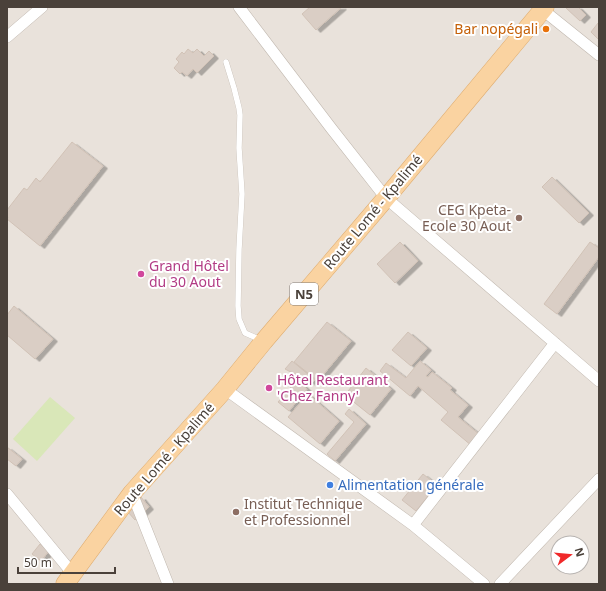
<svg xmlns="http://www.w3.org/2000/svg" width="606" height="591" viewBox="0 0 606 591" font-family="'Noto Sans',sans-serif">
  <style>
    .residential { fill: #e9e2db; fill-rule: evenodd }
    .green { fill: #d9e7b8 }
    .building { fill: #dacec5; stroke: #d1c2b6; filter: url(#shadow) }
    .lines { fill: none; stroke-linecap: round; stroke-linejoin: round }
    .service-casing { stroke: #c1b8af; stroke-width: 6 }
    .minor-casing { stroke: #c1b8af; stroke-width: 12 }
    .primary-casing { stroke: #dfad71; stroke-width: 19 }
    .service { stroke: #fff; stroke-width: 5.5 }
    .minor { stroke: #fff; stroke-width: 11 }
    .primary { stroke: #fad3a1; stroke-width: 18 }
    .food-dot { fill: #e8710a; stroke: #fff; stroke-width: 1.5 }
    .education-dot { fill: #8d6e63; stroke: #fff; stroke-width: 1.5 }
    .hotel-dot { fill: #d1479c; stroke: #fff; stroke-width: 1.5 }
    .shop-dot { fill: #3f7fe0; stroke: #fff; stroke-width: 1.5 }
    .labels { text-anchor: middle; stroke-width: 4; stroke-linejoin: round; paint-order: stroke }
    .shield { fill: #fff; stroke: #807a75; stroke-width: 1 }
    .shield-label { font-size: 13px; font-weight: bold; fill: #4a413a }
    .food-label { font-size: 14px; fill: #c56008; stroke: #fff; text-anchor: end }
    .education-label { font-size: 14px; fill: #785e54; stroke: #fff; text-anchor: end }
    .street-label { font-size: 14px; fill: #4a413a; stroke: #fff }
    .hotel-label { font-size: 14px; fill: #b23c85; stroke: #fff; text-anchor: start }
    .shop-label { font-size: 14px; fill: #366cbe; stroke: #fff; text-anchor: start }
  </style>
  <defs>
    <filter id="shadow"><feDropShadow dx="4.5" dy="2.5" stdDeviation="0" flood-color="#0004"/></filter>
  </defs>
  <rect width="100%" height="100%" fill="#f5f1ec"/>
  <path class="residential" d="M7,7H599V584H7ZM558,543H582V567H558Z"/>
  <path class="green" d="M50,397L75,418L37,461L13,439Z"/>
  <path class="building" d="M310,7H342L316,30L302,14Z
    M566,7H578L586,15L580,21L566,8Z
    M598,23L599,24V40L591,32Z
    M188,49L193,53L197,49L204,56L209,51L214,56L197,73L193,69L187,76L182,72L180,74L174,68L179,62L176,59L182,52L184,54Z
    M72,142L103,166L40,246L7,219L8,217L7,216V210L24,188L27,190L36,178L40,182Z
    M552,177L589,213L579,223L542,187Z
    M400,242L418,261L395,283L377,264Z
    M590,242L599,248V257L557,314L544,304Z
    M14,306L53,339L35,359L7,335V315Z
    M327,322L351,341L318,381L294,362Z
    M408,332L427,348L411,366L392,350Z
    M292,361L315,380L312,383L285,369Z
    M420,361L431,370L426,376L428,377L432,372L452,388L450,390L468,405L458,417L480,435L472,446L441,420L448,412L418,386L410,396L380,371L386,363L406,378Z
    M366,368L391,389L370,415L345,395Z
    M297,380L307,389L289,411L278,402Z
    M308,394L339,421L320,444L288,417Z
    M349,409L366,424L335,461L327,454L354,422L345,414Z
    M7,447L22,459L16,466L7,459Z
    M423,474L437,485L416,511L402,500Z
    M141,497L149,507L135,520L127,511Z
    M40,544L49,551L41,561L32,554Z"/>
  <g class="lines">
    <g class="service-casing">
      <path id="service" d="M226,62L234,88L239,108L240,115L239,148L242,194L239,249L238,306L239,319L245,333L261,340"/>
    </g>
    <g class="minor-casing">
      <path id="minor" d="M239,7L331,128L386,198L599,381
        M543,10L599,55
        M7,37L42,7
        M225,389L413,525L484,584
        M132,493L168,584
        M7,494L73,574
        M413,525L555,343
        M500,584L599,479"/>
    </g>
    <g class="primary-casing">
      <path id="primary" d="M65,584L132,493L225,389L264,341L386,198L545,7"/>
    </g>
    <use href="#service" class="service"/>
    <use href="#minor" class="minor"/>
    <use href="#primary" class="primary"/>
  </g>
  <circle class="food-dot" cx="546" cy="29" r="4"/>
  <g class="education-dot">
    <circle cx="519" cy="218" r="4"/>
    <circle cx="236" cy="512" r="4"/>
  </g>
  <g class="hotel-dot">
    <circle cx="141" cy="274" r="4"/>
    <circle cx="269" cy="388" r="4"/>
  </g>
  <circle class="shop-dot" cx="330" cy="485" r="4"/>
  <g class="labels">
    <rect class="shield" x="290" y="283" width="28" height="22" rx="3"/>
    <g class="shield-label">
      <text x="304" y="299">N5</text>
    </g>
    <g class="food-label">
      <text x="538" y="34">Bar nopégali</text>
    </g>
    <g class="education-label">
      <text x="511" y="215">CEG Kpeta-<tspan x="511" dy="16">Ecole 30 Aout</tspan></text>
      <text x="244" y="509" text-anchor="start">Institut Technique<tspan x="244" dy="16">et Professionnel</tspan></text>
    </g>
    <g class="street-label">
      <text transform="translate(373 212) rotate(-50)" y="5">Route Lomé - Kpalimé</text>
      <text transform="translate(164 459) rotate(-49)" y="5">Route Lomé - Kpalimé</text>
    </g>
    <g class="hotel-label">
      <text x="149" y="271">Grand Hôtel<tspan x="149" dy="16">du 30 Aout</tspan></text>
      <text x="277" y="385">Hôtel Restaurant<tspan x="277" dy="16">'Chez Fanny'</tspan></text>
    </g>
    <g class="shop-label">
      <text x="338" y="490">Alimentation générale</text>
    </g>
  </g>
  <rect width="606" height="591" fill="none" stroke="#4a413a" stroke-width="16"/>
  <g transform="translate(570 555) rotate(74)"><circle r="19" fill="#ffffff" stroke="#b7b3b0"/>
  <path d="M0-3L7 15L0 10L-7 15Z" fill="#f0292a"/>
  <text y="-6" font-size="11" font-weight="bold" text-anchor="middle" fill="#4a413a">N</text>
  </g>
  <path d="M18 567v6h97v-6" fill="none" stroke="#4a413a" stroke-width="2"/>
  <text x="24" y="567" font-size="12" fill="#4a413a" stroke="#ffffff" stroke-width="3" paint-order="stroke">50 m</text>
</svg>
